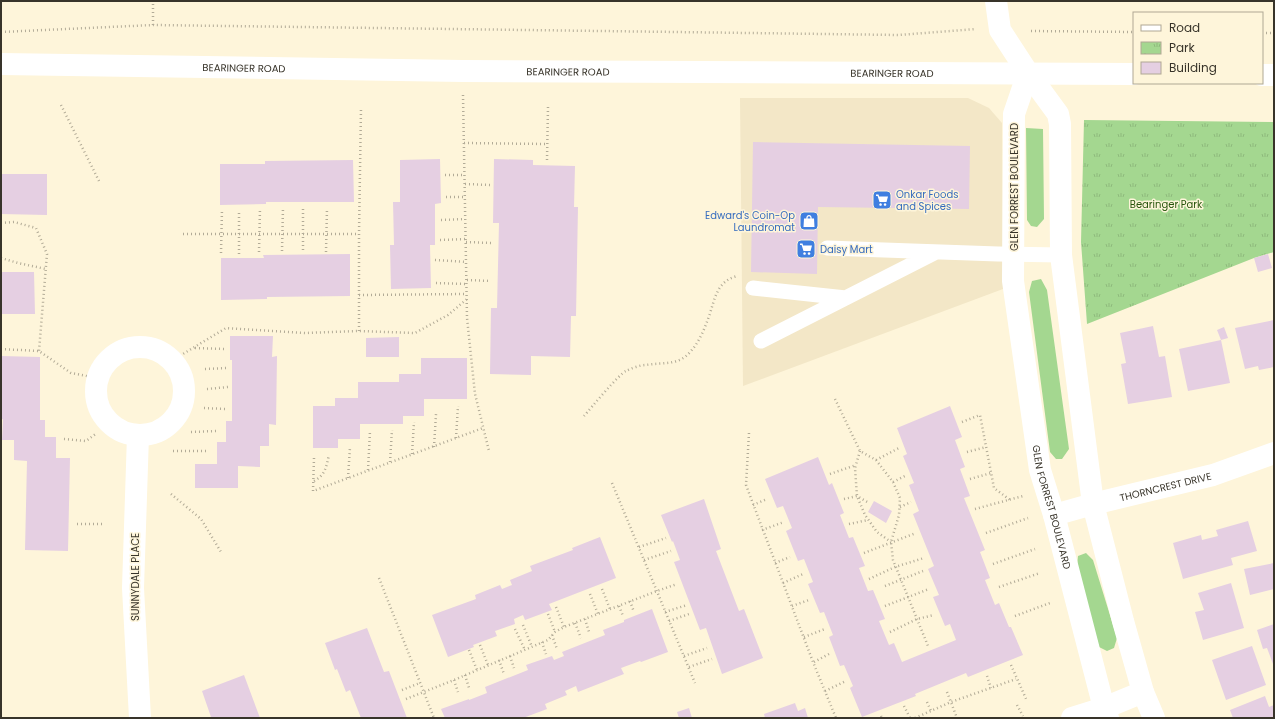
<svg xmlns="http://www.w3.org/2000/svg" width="1275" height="719" viewBox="0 0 1275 719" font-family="Poppins,sans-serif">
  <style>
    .built { fill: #f3e7c7 }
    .grass { fill: #a4d790 }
    .park { fill: url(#park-tufts) }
    .building { fill: #e5cfe2 }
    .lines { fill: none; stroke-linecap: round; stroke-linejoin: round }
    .path { stroke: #b2ab97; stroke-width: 2.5; stroke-dasharray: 1 3; stroke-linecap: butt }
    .service { stroke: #fff; stroke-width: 15 }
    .minor { stroke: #fff; stroke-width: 22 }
    .tertiary { stroke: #fff; stroke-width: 22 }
    .labels { text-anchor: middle; stroke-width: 3; stroke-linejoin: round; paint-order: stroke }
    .street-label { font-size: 10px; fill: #38342a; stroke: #fef5da }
    .shop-label { font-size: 10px; fill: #366cbe; stroke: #fef5da; text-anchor: start }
    .park-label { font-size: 10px; fill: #27550c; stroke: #fef5da }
  </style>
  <defs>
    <pattern id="park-tufts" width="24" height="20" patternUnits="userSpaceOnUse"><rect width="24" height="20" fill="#a4d790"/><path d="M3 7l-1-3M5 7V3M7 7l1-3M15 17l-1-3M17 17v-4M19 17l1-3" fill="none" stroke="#8eb97c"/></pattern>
  </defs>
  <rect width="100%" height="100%" fill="#fef5da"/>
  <path class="built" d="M740,98H968L989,108L1002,123L1003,289L743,386Z"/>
  <path class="grass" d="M1026,128L1043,129L1044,219L1037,227L1031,226L1027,220Z
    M1041,279L1047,290L1069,449L1062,459H1056L1050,452L1029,292L1032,281Z
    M1086,553L1093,560L1117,638L1114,648L1107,651L1099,647L1077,566L1078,556Z"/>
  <path class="park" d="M1084,120L1274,122V252L1254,258L1087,324L1081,242Z"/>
  <path class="building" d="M753,142L970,146L969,209L818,207L817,274L751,272Z
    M440,159L441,203L435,204V245H430L431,288L391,289L390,245H394L393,202H400V160Z
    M494,159L533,160V165L575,166L574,207H578L576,316H571L570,357L531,356V375L490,374L491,308H497L499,223H493Z
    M353,160L354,202H266V204L220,205V164H265V161Z
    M1,174H47V215L1,214Z
    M350,254V296L267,297V299L221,300V258H264L263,255Z
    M1268,254L1272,268L1258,272L1254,258Z
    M1,272H34L35,314H1Z
    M1274,320V367L1259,370L1258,366L1245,369L1235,328Z
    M1153,326L1159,357L1165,356L1172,397L1128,404L1121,364L1126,363L1120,333Z
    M1224,327L1228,338L1221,340L1217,330Z
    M230,336H273L272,357L277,356L276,425L269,424V446H260V467L238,466V488H195V464H217V442H226V421H232V360H230Z
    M399,337V357H366V338Z
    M1221,340L1230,383L1188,391L1179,349Z
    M1,356L40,357V420H45V437H56V458H70L68,551L25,550L27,461L14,460V440H2L3,419L1,420Z
    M421,358H467V399H424V416H403V424H360V439H338V448H313V406H335V398H358V382H399V374H421Z
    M950,406L962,437L955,440L965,467L960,469L970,496L964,498L985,550L980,552L990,578L985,580L995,605L999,603L1009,627H1011L1023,655L968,677L966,673L915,694L916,696L862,717L850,688L853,686L844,665L840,666L829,637L833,635L824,612L820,613L808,584L813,582L804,559L798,561L786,531L792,528L783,506L777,508L765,479L818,457L829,485L832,483L844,513L840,515L849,538L853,537L865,566L859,568L868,591L873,590L885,619L879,621L889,645L894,643L902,662L956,640L950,624L945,626L933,597L939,595L928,569L934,566L913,514L919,511L909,485L914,483L903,456L907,454L897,428Z
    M704,499L721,549L716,551L739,611L744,609L763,658L722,674L706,628L700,630L674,562L680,560L673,541L672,542L661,515Z
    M874,501L892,511L886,523L868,512Z
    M1248,521L1257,551L1231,558L1233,565L1183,579L1173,543L1201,535L1202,540L1218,536L1216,530Z
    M600,537L616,578L549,604L552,610L525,620L523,615L514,619L515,624L495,631L497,636L473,645L474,647L448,657L432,615L476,599L475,595L500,585L502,589L512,585L510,580L532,571L530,566L573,550L572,548Z
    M1274,563V589L1250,595L1244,569Z
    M1231,583L1244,628L1203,640L1195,612L1204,610L1198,593Z
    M652,609L668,652L641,662L640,661L621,668L624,674L578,692L576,686L565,691L567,695L545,704L547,709L523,718H445L441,709L469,699V700L487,693L485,687L528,670L526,665L552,656L554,660L564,656L562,652L605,635L603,630L624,622V620Z
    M1274,624V664H1273L1267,648L1263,649L1257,630Z
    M367,628L384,672L389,671L407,718H361L350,690L346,692L337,669L335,670L325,643Z
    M1252,646L1266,685L1226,700L1212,660Z
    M244,675L260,718L211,717L202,691Z
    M1265,696L1269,707L1274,705V718H1233L1230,710Z
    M795,703L798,711L805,708L808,718H765L764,714Z
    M689,708L692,718H679L677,712Z"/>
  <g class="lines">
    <path class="path" d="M153,25V1
      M1031,31L1134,32
      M1,32L153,25L899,35L976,29
      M1262,33H1274
      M463,95L467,318L475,394L489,451
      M61,105L99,181
      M464,143L547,144
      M547,160L548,107
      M445,175H465
      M465,184L490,185
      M446,197H465
      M441,220L465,219
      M1,223L14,222L36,228L47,254L39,351
      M183,234H359
      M440,240L466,239
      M466,242L491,243
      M303,250V206
      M282,251L283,207
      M259,252L260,208
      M326,252L327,208
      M221,253L222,209
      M239,254V210
      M1,258L18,263L46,269
      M435,260L466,262
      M467,280L491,281
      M436,283L467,284
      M359,295L467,294
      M359,331V234L361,108
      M195,348L224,349
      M1,349L39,351L71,373L97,378
      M173,360L226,328L305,333L359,331L415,333L448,315L467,299
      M205,369L227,368
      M207,389L228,387
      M835,399L860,451L876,460L893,482L900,498L899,515L891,542L893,560L928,646
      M204,408L225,409
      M584,416C591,408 619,374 626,371C632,368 640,365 646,365C663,362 679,366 691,351C699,342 704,330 708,319C715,301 715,282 737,276
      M962,422L980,415L994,488L1010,500
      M191,432L216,431
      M749,433L746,485L813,662L836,718
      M456,438L458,406
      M64,439L86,441L97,433
      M434,447L436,414
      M173,451H206
      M860,451L855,468L857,496L865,515L877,532L891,542
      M967,452L986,447
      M412,454L414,422
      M314,458L313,491L483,428
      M876,460L899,448
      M390,462L392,430
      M368,470L370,431
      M830,474L856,465
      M348,478L350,447
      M970,479L991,473
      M314,481C325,475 326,468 329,455
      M893,482L907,475
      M612,483L695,683
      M171,494L201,519L221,552
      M844,499L857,496L869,503
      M753,505L767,499
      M900,507L911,502
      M975,509L1023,496
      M77,524H104
      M849,524L868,520
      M762,530L784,522
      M986,533L1028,518
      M639,547L666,538
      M864,553L916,533
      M644,560L671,551
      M775,563L790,557
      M993,564L1035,549
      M379,578L434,718
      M869,579L895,567L924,558
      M783,583L803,574
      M885,586L923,571
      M999,587L1040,573
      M602,589L610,609
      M590,594L598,614
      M630,601L634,612
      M619,606L623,616
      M792,606L809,600
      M885,606L929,589
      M556,607L564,627
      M665,612L687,605
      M548,614L555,632
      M1015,616L1050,603
      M585,619L589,632
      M669,621L689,614
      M575,623L581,638
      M523,625L532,647
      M515,629L525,650
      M890,632L917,619L934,615
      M552,635L557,649
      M804,637L825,629
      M542,642L546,654
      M480,645L488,665
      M469,650L477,670
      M510,656L514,668
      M684,656L707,648
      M499,660L504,674
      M814,662L829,654
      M1011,665L1027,701
      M689,667L712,659
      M465,675L469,688
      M987,676L991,688
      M454,680L458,692
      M402,690L420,683
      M825,691L846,681
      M947,692L957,718
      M406,699L454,680L548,640L555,632L564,627L657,591L677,584
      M927,702L931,711
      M1017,705L1023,716
      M904,706L910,718
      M881,716L882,718
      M915,718L951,702L1016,679"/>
    <path class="service" d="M827,248L998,254L1061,255
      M753,288L846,298
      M761,341L936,252"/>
    <g class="minor">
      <path d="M996,1L1000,30L1028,73"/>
      <circle cx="140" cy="391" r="44"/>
      <path d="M138,435L133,588L140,718"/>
      <path id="s1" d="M1054,515L1093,504L1213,475L1274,453"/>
      <path d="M1072,718L1104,708L1143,692"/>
    </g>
    <g class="tertiary">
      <path id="s2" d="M1,64L463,71L1134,74"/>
      <path d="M1028,73L1058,114L1060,124L1061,255L1093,504L1123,621L1143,692L1154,718"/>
      <path id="s3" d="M1028,73L1014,114L1013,281L1040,470L1054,515L1104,708L1108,718"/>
      <path d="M1262,75H1274"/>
    </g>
  </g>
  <defs>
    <g id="supermarket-square" transform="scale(1)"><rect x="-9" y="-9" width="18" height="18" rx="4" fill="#3f7fe0" stroke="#fef5da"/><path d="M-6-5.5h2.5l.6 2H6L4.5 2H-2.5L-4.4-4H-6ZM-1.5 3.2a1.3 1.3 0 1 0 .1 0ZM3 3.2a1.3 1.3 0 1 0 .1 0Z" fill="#fff"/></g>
    <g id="shop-square" transform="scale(1)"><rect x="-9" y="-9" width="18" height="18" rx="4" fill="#3f7fe0" stroke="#fef5da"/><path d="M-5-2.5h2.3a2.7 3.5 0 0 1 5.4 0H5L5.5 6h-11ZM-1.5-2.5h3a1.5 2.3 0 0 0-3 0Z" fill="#fff"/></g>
  </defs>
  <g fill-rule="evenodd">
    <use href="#supermarket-square" x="882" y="200"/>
    <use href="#shop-square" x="809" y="221"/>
    <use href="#supermarket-square" x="806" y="249"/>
  </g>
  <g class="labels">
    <g class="street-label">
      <text dy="4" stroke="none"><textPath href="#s2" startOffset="243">BEARINGER ROAD</textPath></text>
      <text dy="4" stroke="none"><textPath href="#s2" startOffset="567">BEARINGER ROAD</textPath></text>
      <text dy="4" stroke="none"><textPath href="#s2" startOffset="891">BEARINGER ROAD</textPath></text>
      <text transform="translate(1014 187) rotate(-90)" y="4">GLEN FORREST BOULEVARD</text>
      <text dy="4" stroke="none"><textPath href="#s1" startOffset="115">THORNCREST DRIVE</textPath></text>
      <text dy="4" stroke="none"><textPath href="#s3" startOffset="440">GLEN FORREST BOULEVARD</textPath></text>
      <text transform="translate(135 577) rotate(-90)" y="4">SUNNYDALE PLACE</text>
    </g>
    <g class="shop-label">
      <text x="896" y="198">Onkar Foods<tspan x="896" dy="12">and Spices</tspan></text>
      <text x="795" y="219" text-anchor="end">Edward's Coin-Op<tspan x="795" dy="12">Laundromat</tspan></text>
      <text x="820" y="253">Daisy Mart</text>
    </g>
    <g class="park-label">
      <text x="1166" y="208">Bearinger Park</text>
    </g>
  </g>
  <rect width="1275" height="719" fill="none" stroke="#38342a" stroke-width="4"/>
  <rect x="1133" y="12" width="130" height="72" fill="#fef5da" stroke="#afa894"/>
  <rect x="1141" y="25" width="20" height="6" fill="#ffffff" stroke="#afa894"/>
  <text x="1169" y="32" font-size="12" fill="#38342a">Road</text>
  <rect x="1141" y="42" width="20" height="12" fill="url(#park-tufts)" stroke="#afa894"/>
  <text x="1169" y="52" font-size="12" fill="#38342a">Park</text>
  <rect x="1141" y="62" width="20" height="12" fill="#e5cfe2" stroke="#afa894"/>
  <text x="1169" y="72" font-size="12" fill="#38342a">Building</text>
</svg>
